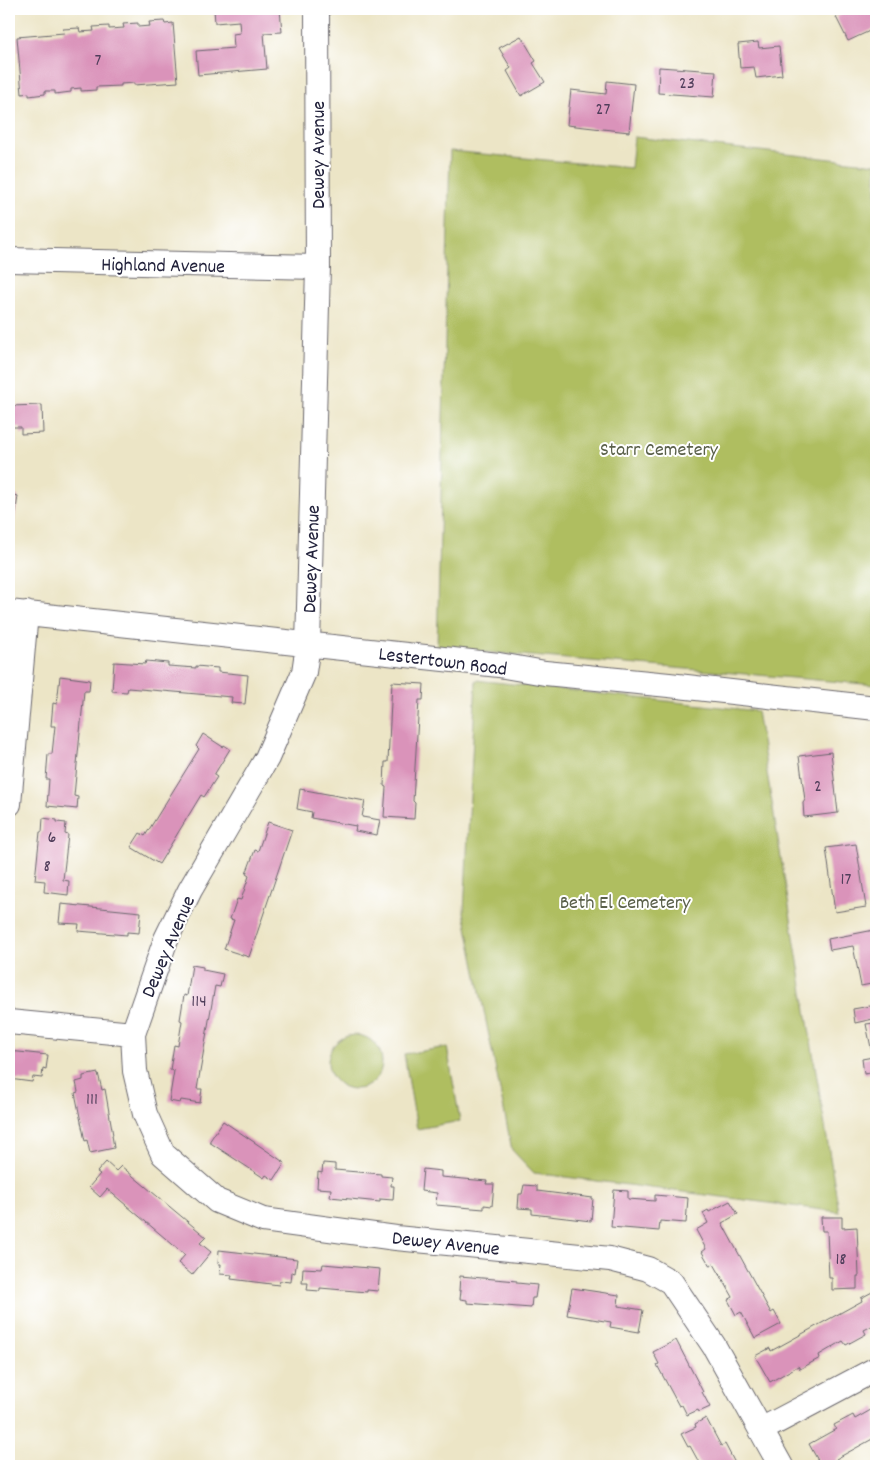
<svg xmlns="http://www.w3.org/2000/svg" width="885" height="1475" viewBox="0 0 885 1475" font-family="Dekko,sans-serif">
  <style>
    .green { fill: #afbe61; stroke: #68704e }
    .building { fill: #da93ba }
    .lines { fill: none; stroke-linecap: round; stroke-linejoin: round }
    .minor-casing { stroke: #69666c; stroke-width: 26 }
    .minor { stroke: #fff; stroke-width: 24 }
    .labels { text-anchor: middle; stroke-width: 4; stroke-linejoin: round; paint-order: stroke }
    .number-label { font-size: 18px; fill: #503e5b }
    .street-label { font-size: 20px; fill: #22223b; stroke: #fff }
    .park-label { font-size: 20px; fill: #5a604a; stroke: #fff }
  </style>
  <rect width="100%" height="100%" fill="#fff"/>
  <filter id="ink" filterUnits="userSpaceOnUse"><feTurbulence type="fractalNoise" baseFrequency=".02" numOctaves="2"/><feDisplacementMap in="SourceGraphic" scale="10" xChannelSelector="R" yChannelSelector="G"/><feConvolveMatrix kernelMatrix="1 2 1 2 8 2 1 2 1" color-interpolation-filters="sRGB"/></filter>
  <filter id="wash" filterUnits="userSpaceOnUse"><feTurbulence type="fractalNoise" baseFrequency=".0096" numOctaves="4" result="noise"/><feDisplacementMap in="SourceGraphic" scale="20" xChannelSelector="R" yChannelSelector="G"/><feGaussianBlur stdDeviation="1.12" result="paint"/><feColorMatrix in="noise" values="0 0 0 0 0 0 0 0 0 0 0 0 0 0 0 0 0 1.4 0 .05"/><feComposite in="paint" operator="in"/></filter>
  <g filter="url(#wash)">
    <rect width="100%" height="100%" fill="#ece5c6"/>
    <path class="green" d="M634,137L876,164V685L437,648L450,151L631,168Z
      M476,680L757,711L839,1212L534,1173L512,1150L464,912Z
      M328 1062a27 27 0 1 1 54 0a27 27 0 1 1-54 0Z
      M447,1047L460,1121L417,1129L404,1054Z"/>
    <g id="blocks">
      <path class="building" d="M214,9H280L282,32L264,33L267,69L198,75L196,51L234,48L233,34L240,33L239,21L215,23Z
        M854,9H876V28L848,41L836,17Z
        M164,21L165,24L173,23L178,82L134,85V83L121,84V86L96,87V90L81,91V88L71,89V92L55,94V91H45V94L29,96V93L22,94L17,37L64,33L63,29L79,28L80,32L94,31L93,27L109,26V29L124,28L123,24L138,23V27L150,26L149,22Z
        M521,36L536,61L533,63L545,82L521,96L507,71L511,68L499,48Z
        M758,42L759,48L779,46L782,75L756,78L754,67L740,68L738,44Z
        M659,67L716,71L714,97L658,93Z
        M607,81L634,84L629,132L567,125L571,90L606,94Z
        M42,405L43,433L21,434V427H11V442H9V406Z
        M9,494L18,496L13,531H9Z
        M146,661L168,663V666L196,668V666L218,668V672L248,675L245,704L231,703L232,697L128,688L127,692L112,691L114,662L145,664Z
        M60,676L90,680L89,691H84L74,796L78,797L77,809L47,806L49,779H46L48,754H52L55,726H51L53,703L57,704Z
        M392,682L424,684L423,700H419L413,801L415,803L414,819L384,817L386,787L384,786L385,762H388Z
        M203,734L223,747L224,745L230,749L214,775L217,777L204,797L201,795L159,864L131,847L140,833L145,836L199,749L196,746Z
        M831,752L838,813L804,817L803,803L805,800L799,756Z
        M300,789L365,801L362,817L380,820L377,835L355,831L356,826L311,818L312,812L297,809Z
        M43,818L57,820V822L66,823L65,834L68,835L63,880L69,881L68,895L44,892L45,881L35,880L40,832H42Z
        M268,822L292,830L249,957L224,949L234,920L230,919L237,899L241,900L249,876L246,874L255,850L258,851Z
        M856,844L866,907L835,912L826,848Z
        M61,904L141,912L139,933L127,932V935L78,931L79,924L59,923Z
        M874,930L876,940V959L872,960L876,983L861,986L853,946L830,950L828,939Z
        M192,965L203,967V970L223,974L220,987L215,986L197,1089H202L200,1103L181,1100L180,1103L169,1101L174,1071L170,1070L174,1045L178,1046L182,1021L180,1020L184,995L187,996Z
        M876,1005V1072L864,1074L862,1059L873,1057L866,1024L874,1023L873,1019L855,1023L853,1009Z
        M9,1051L48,1055L46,1069L43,1068L42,1078L33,1077L32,1082L9,1079Z
        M98,1073L102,1090L105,1089L113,1135H112L114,1148L90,1153L87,1140L85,1141L75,1093L78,1092L76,1082L83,1080V1076Z
        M223,1121L285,1163L274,1180L266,1175L264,1178L209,1142Z
        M106,1162L116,1171L121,1166L206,1237L200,1243L211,1252L192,1275L178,1263L185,1255L107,1189L100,1197L89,1187L100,1174L97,1172Z
        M323,1163L335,1164V1170L381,1174V1176L392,1177L391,1186H394L393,1200L380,1199V1202L330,1197L331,1189L317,1188L318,1172L322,1173Z
        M423,1169L441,1171V1177L487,1181L486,1184H494L492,1206L484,1205V1209L436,1205L437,1193L421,1191Z
        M524,1185L537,1186V1191L593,1198L591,1221L532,1214V1209L518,1208L519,1194H522Z
        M614,1190L628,1191V1199L655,1201V1195L688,1198L686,1223L660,1221L659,1231L611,1227Z
        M730,1201L738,1214L722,1223L771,1313L774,1311L781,1324L755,1338L741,1312L736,1315L728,1300L733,1297L714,1264L710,1266L702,1252L706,1249L696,1230L708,1223L703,1213L708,1210L709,1212Z
        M821,1217H842V1228L857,1227L859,1276H857V1289L832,1290V1278H829L827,1231H822Z
        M219,1250L297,1259L295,1273L292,1272L291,1282L280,1281L279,1285L231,1279L232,1275L220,1274L221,1264H218Z
        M323,1264L380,1269L378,1291L367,1290V1292L320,1288V1291L307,1290L308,1283H302L303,1268L322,1269Z
        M460,1276L517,1281V1283L537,1285L535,1298H532L531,1308L467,1303V1300L460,1299L461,1291H459Z
        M572,1288L619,1295L618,1306L643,1310L639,1332L610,1327L611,1322L567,1315Z
        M876,1290V1324L864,1330L866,1334L846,1345L843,1341L819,1355L820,1358L800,1369L798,1366L770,1382L755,1356L770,1348L771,1351L862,1301L861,1298Z
        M676,1340L703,1392H702L710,1407L699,1412L698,1410L687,1415L682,1405L679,1406L657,1365L659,1364L653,1352Z
        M876,1407V1437L836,1459L839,1464L836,1466H821L809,1444L836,1429L834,1425L853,1415L855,1419Z
        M706,1418L721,1446L725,1444L736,1465L733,1466H701L690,1446L688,1447L681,1434L696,1427L695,1424Z"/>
    </g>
  </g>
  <g filter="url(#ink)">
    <use href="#blocks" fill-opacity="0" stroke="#69666c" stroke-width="1"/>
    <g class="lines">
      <g class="minor-casing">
        <path id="minor" d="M317,9L318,267L308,645L304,672L267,758L190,890L166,939L133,1034L135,1071L145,1114L163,1154L217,1201L263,1220L396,1238L610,1259L648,1269L671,1282L714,1346L781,1466
          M9,260L318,267
          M9,612L499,665L545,673L669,685L876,708
          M9,804L26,613
          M9,1022L133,1034
          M761,1430L876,1369"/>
      </g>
      <use href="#minor" class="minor"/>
    </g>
  </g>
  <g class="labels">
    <g class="number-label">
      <text x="98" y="65">7</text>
      <text x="687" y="88">23</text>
      <text x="603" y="114">27</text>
      <text x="818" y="791">2</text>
      <text x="52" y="842">6</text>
      <text x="47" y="871">8</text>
      <text x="846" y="884">17</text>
      <text x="199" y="1006">114</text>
      <text x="92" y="1104">111</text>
      <text x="841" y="1264">18</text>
    </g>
    <g class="street-label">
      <text transform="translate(317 155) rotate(-90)" y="7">Dewey Avenue</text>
      <text transform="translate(163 264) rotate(1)" y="7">Highland Avenue</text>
      <text transform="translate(310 559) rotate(-88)" y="7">Dewey Avenue</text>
      <text transform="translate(443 660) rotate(7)" y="7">Lestertown Road</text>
      <text transform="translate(167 946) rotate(-67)" y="7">Dewey Avenue</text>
      <text transform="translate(446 1242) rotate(6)" y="7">Dewey Avenue</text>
    </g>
    <g class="park-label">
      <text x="659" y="455">Starr Cemetery</text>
      <text x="625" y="908">Beth El Cemetery</text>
    </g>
  </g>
  <rect width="885" height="1475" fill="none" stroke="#fff" stroke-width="30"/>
</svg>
